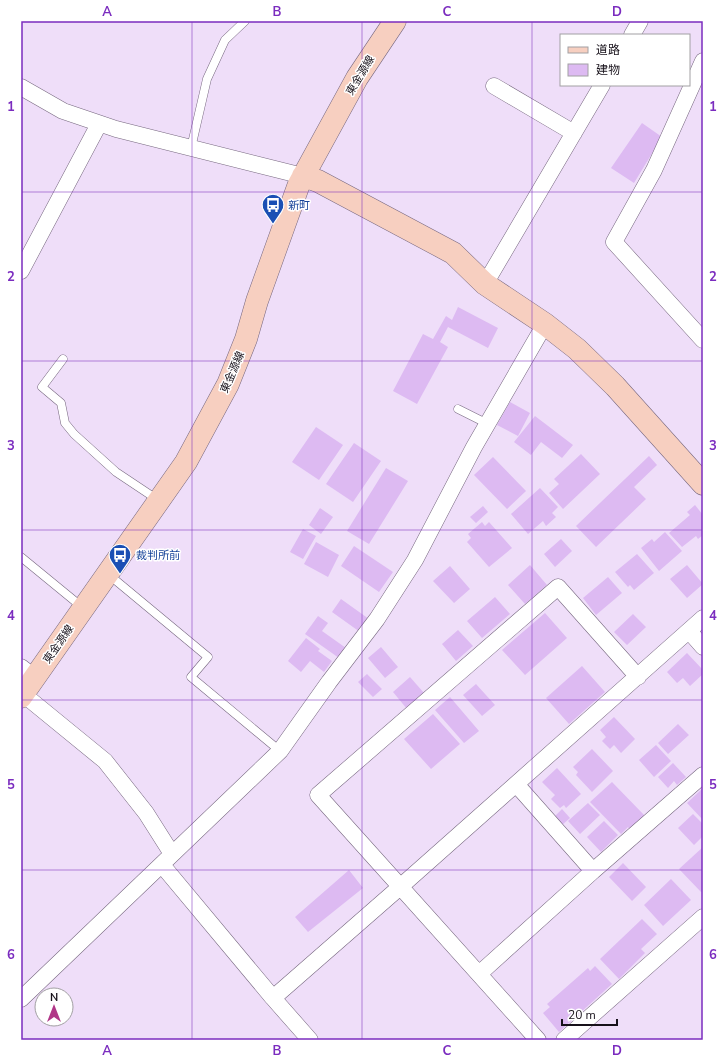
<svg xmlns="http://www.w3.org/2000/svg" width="724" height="1061" viewBox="0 0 724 1061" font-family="'Nunito Sans','Noto Sans JP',sans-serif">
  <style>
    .building { fill: #ddbaf2 }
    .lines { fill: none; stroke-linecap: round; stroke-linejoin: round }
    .lane-casing { stroke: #76677f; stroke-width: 9 }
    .street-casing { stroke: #76677f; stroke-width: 17 }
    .secondary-casing { stroke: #76677f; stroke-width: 23 }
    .lane { stroke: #fff; stroke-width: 8 }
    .street { stroke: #fff; stroke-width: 16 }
    .secondary { stroke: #f7cfc0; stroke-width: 22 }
    .grid { fill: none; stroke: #7b2cbf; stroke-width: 1; stroke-opacity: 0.55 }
    .labels { text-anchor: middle; stroke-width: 3; stroke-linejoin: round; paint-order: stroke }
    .street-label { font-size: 11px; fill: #17111a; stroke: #fff }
    .transit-label { font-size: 11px; fill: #164399; stroke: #fff; text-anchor: start }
    .neatline { fill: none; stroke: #7b2cbf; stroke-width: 1.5 }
    .grid-label { font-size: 13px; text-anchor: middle; font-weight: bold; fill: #7b2cbf }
  </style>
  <rect width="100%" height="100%" fill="#efdef9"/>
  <path class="building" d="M642,123L662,137L634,183L611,168Z
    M458,307L498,328L488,348L448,327L440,342L448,347L417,404L393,391L423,334L433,339L446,316L452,320Z
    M510,402L530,413L518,436L497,425Z
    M535,416L573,445L562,458L541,442L531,455L514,442Z
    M316,427L343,445L319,480L292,462Z
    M354,443L381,461L353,502L326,484Z
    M581,454L600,474L563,509L549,493L559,484L554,479Z
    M649,456L657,465L634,487L646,499L596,547L576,526Z
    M493,457L526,491L507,509L474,475Z
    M386,468L408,481L369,544L347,531Z
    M540,488L558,507L552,513L556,517L546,526L543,521L528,534L511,514Z
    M695,505L703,515V535L698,539L696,536L682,547L669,533L690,515L687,512Z
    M483,506L488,512L476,523L470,517Z
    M320,508L333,517L321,534L309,525Z
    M482,522L485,526L489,522L512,548L489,567L467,542L471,538L468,534Z
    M303,529L316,536L303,559L290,552Z
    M665,532L682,551L659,571L641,548L652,539L654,542Z
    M561,539L572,551L555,567L544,554Z
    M316,542L339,555L328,577L304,564Z
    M354,546L393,572L379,592L341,566Z
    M637,554L654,573L634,590L630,585L628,587L615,572Z
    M530,565L547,585L525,604L508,585Z
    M687,565L703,584L687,598L670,579Z
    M450,566L470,589L454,603L433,581Z
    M608,577L622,593L596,615L583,598Z
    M495,597L510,614L482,638L467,621Z
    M341,599L369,619L360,632L332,612Z
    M545,613L567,638L525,675L502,650Z
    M633,614L646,627L627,645L614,632Z
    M318,616L328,623L322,631L346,648L339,658L305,634Z
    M458,630L473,646L456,661L442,644Z
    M306,638L320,649L318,651L332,661L324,672L310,661L301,672L288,661Z
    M381,647L398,667L385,678L368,658Z
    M687,653L703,670V674L690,686L683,678L677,683L667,672Z
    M582,666L605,692L569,724L546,698Z
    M367,674L382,689L373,697L358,682Z
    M410,677L424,693L407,709L393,692Z
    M476,684L495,705L482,716L463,695Z
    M450,697L479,731L464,743L435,710Z
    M433,714L460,744L431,769L404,739Z
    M614,717L635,739L621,753L614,745L610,749L602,741L606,737L600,730Z
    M678,724L689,735L668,754L658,743Z
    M656,745L671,761L654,777L639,760Z
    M592,749L613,771L592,792L576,775L578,772L573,767Z
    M673,763L686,777L677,785L674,781L668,788L658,777Z
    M557,768L581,794L566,808L564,805L560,808L551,799L555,795L542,782Z
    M612,782L645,816L630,830L628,827L621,834L590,802Z
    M703,788V820L687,803Z
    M588,803L600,815L580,834L568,821Z
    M562,809L570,818L561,826L553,818Z
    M693,814L703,824V836L694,845L678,828Z
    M604,821L618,835L601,852L587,837Z
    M703,847V891L701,892L679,869Z
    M623,863L646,887L632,901L609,877Z
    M349,870L363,888L308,932L295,917Z
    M671,879L691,900L663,926L644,905Z
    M642,919L657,934L641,949L645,953L619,979L600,959Z
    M595,966L612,984L559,1032L543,1013L550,1007L547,1004L588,968L590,971Z"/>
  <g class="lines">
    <g class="lane-casing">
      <path id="lane" d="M191,148L207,79L225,40L245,21
        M63,359L42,387L61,403L65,423L74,434L116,472L158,500
        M458,409L488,424
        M21,557L82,607
        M108,574L208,657L191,677L280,751"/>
    </g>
    <g class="street-casing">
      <path id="street" d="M632,35L640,21
        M703,61L654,170L614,242L703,340
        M494,86L574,133
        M21,87L63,111L116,129L303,176
        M21,271L99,124
        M485,284L602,85
        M689,631L703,647
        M21,667L34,677
        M23,694L105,761L146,813L172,854
        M162,865L273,998L310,1040
        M593,871L703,775
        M479,974L593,871L516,784
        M273,998L400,887L703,618
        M21,999L280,751L329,682L377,619L415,560L474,447L545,324
        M538,1040L318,795L558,587L638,677
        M564,1040L703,917"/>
    </g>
    <g class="secondary-casing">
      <path id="secondary" d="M303,176L318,181L453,253L485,284L545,324L577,349L615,386L703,484
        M21,697L186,462L228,384L246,339L257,301L299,184L357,78L395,21"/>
    </g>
    <use href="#lane" class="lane"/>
    <use href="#street" class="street"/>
    <use href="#secondary" class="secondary"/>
  </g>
  <path class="grid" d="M192,21V1040M362,21V1040M532,21V1040M21,192H703M21,361H703M21,530H703M21,700H703M21,870H703"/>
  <defs>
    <g id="bus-pin" transform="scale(1.15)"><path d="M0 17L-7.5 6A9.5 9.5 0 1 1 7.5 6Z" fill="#1a4fb4" stroke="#fff"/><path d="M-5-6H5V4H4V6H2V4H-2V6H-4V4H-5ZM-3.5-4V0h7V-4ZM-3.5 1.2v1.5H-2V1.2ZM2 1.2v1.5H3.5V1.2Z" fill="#fff"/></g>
  </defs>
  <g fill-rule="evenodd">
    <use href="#bus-pin" x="273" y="205"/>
    <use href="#bus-pin" x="120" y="555"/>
  </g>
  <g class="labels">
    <g class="street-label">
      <text transform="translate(360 75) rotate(-59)" y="4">東金源線</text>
      <text transform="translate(232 372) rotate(-67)" y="4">東金源線</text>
      <text transform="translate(58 644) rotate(-55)" y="4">東金源線</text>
    </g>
    <g class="transit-label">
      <text x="288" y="209">新町</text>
      <text x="136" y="559">裁判所前</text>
    </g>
  </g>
  <rect width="724" height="1061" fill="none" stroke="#ffffff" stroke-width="44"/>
  <rect x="560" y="34" width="130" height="52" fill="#ffffff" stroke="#a2a0a3"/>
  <rect x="568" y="47" width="20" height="6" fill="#f7cfc0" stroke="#a2a0a3"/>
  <text x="596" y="54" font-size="12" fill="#17111a">道路</text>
  <rect x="568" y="64" width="20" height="12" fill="#ddbaf2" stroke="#a2a0a3"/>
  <text x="596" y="74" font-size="12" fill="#17111a">建物</text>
  <g transform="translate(54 1007)"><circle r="19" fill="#ffffff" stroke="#a2a0a3"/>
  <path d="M0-3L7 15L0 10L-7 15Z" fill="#b13688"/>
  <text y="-6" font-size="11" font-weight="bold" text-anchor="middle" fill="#17111a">N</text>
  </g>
  <path d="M562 1019v6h55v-6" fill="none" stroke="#17111a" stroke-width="2"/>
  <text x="568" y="1019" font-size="12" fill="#17111a" stroke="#ffffff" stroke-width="3" paint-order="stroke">20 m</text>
  <rect x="22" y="22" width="680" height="1017" class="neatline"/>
  <g class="grid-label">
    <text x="107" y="16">A</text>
    <text x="277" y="16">B</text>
    <text x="447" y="16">C</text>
    <text x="617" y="16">D</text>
    <text x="11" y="111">1</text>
    <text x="713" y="111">1</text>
    <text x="11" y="281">2</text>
    <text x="713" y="281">2</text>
    <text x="11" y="450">3</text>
    <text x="713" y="450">3</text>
    <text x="11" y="620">4</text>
    <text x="713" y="620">4</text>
    <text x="11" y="789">5</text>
    <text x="713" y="789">5</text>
    <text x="11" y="959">6</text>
    <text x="713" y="959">6</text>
    <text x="107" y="1055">A</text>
    <text x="277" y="1055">B</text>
    <text x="447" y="1055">C</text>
    <text x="617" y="1055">D</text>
  </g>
</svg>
